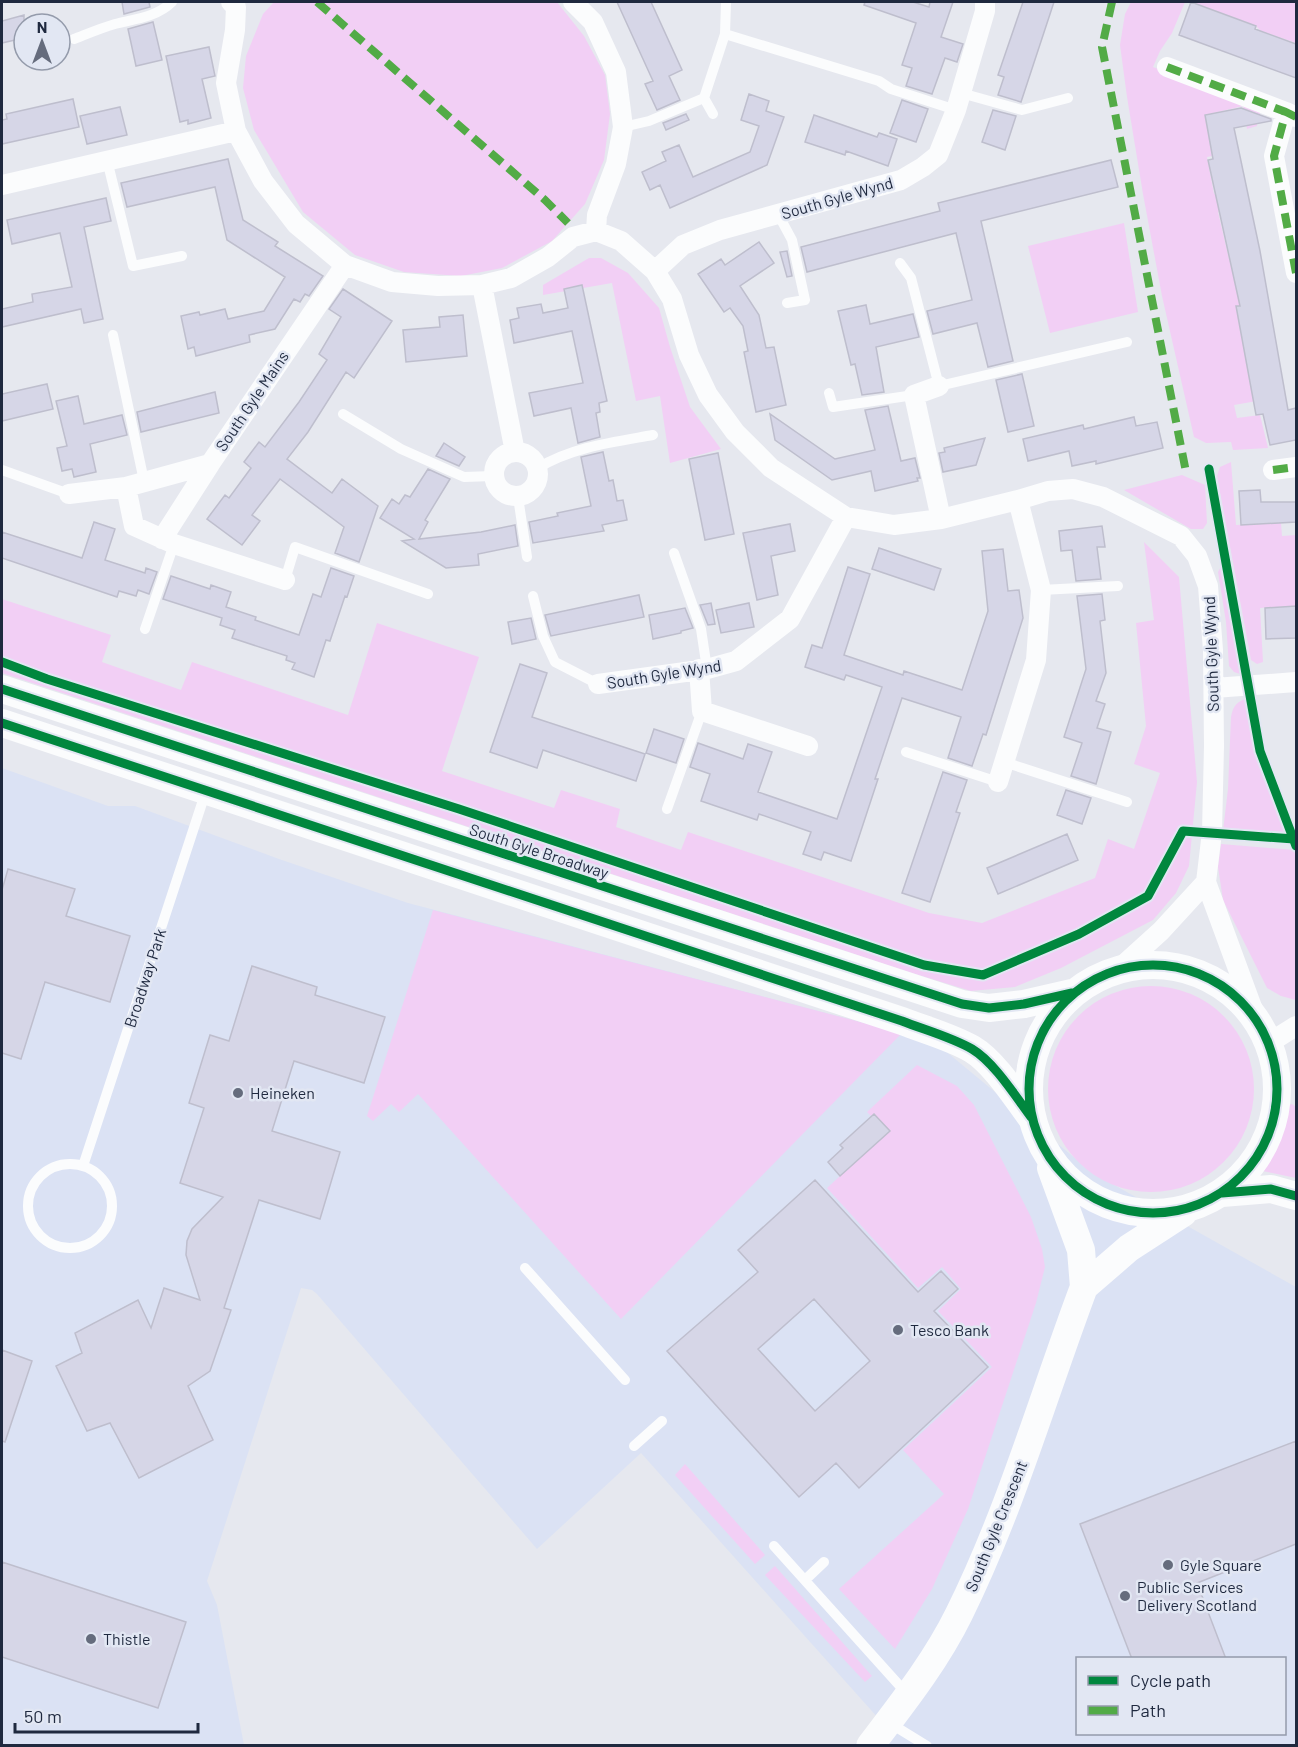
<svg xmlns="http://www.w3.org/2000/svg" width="1298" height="1747" viewBox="0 0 1298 1747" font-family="Barlow,sans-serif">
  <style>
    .built { fill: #dbe2f4; fill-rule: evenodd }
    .green { fill: #f2cff5 }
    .building { fill: #d6d6e7; stroke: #bebecd; stroke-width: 1.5; fill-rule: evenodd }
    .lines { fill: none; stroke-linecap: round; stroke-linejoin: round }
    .lane { stroke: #fbfcfd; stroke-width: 10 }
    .street { stroke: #fbfcfd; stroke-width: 20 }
    .secondary { stroke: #fbfcfd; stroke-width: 28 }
    .quiet { stroke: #52ab46; stroke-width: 8; stroke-dasharray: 15 8; stroke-linecap: butt }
    .cycleway-casing { stroke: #e2e7f3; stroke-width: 13 }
    .cycleway { stroke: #00873e; stroke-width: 9 }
    .poi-dot { fill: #656c7d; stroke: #e2e7f3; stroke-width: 2 }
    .labels { text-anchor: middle; stroke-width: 5; stroke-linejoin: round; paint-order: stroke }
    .street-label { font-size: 16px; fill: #1f293f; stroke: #e2e7f3 }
    .poi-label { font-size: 16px; fill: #1f293f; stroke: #e2e7f3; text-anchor: start }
  </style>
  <rect width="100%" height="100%" fill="#e6e8ef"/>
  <path class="built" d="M2,768L108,806H135L279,859L408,903L902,1033L937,1044L1093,1173L1296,1287V1745H854L879,1719L641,1453L537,1549L317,1294L312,1290L301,1288L207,1581L217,1605L244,1745L2,1746ZM1078,1658H1284V1734H1078Z"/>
  <path class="green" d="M274,2H557L584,36L605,75L610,114L604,160L585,204L552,241L502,268L461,276L404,272L355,255L303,212L254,130L243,88L246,56L263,14Z
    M1131,2H1185L1172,33L1160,51L1153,67L1262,108L1257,121V126L1247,129L1243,106L1205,115L1212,156L1207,157L1214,194H1218L1222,211L1218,212L1229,259H1231L1240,306L1236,307L1241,334L1250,359L1246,360L1248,374H1252L1257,401L1234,405L1237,418L1260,415L1268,448L1233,450L1231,442L1206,443L1194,437L1162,296L1143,194L1127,97L1120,45L1125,14Z
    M1191,2H1296V43L1261,31L1256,26Z
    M1124,223L1138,312L1050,333L1028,246Z
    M589,258H601L628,273L659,308L670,347L690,407L721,449L670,463L660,396L636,401L612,283L543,295V285Z
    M1231,462L1236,525L1281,523L1282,536L1296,535V606L1260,608L1263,662L1257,664L1251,660L1217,476L1220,467Z
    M1182,475L1205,485L1207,523L1203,529H1191L1124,490Z
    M1144,542L1179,577L1197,782L1189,866L1176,893L1153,920L1061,968L1015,987L971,991L909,972L2,673V599L111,635L102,662L181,690L192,662L348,715L377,623L479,657L442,771L554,808L561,790L620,809L616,827L681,850L688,832L929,913L982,923L1095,878L1108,839L1134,849L1160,773L1134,764L1146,726L1136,623L1154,620Z
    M1223,563L1243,675L1234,672L1229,666L1226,622L1218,572Z
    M1248,698L1259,756L1288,835L1283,836L1223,831L1228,789L1231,717C1233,706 1237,701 1248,698Z
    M1221,844L1295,850L1296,1000L1281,996L1267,988L1223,900L1218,867Z
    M433,910L902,1033L621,1319L418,1094L399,1112L391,1104L373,1121L367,1116Z
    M1048 1089a103 103 0 1 1 206 0a103 103 0 1 1-206 0Z
    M917,1065L957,1086L974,1105L1031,1217L1042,1249L1045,1267L1036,1303L968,1509L932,1589L895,1649L839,1589L944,1494L903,1450L992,1367L938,1311L961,1289L942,1267L918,1288L827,1188L889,1131L874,1114L871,1116L867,1112Z
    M1292,1104L1296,1107V1178L1263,1171L1281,1134L1289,1105Z
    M685,1464L765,1555L755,1564L675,1475Z
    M775,1566L872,1676L865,1682L765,1575Z"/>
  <path class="building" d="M122,2H149L150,7L124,14Z
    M617,2H651L682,70L669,76L680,100L657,110L645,84L653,81Z
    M865,2H913L929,7L930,2H953L941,37L963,44L957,62L945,58L932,94L906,86L912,68L902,65L916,23L864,5Z
    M1023,2H1054L1021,102L998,95L1004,77L998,75Z
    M1191,2L1256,26L1255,29L1296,44V78L1179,35Z
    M24,15V38L2,43V21Z
    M153,22L162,60L136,66L128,29Z
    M209,47L215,76L202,79L211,118L188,124V120L180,122L166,56Z
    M749,94L769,101L766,111L784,117L767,165L670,208L660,185L650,190L642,172L666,161L662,152L679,145L693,177L750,152L759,126L741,120Z
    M73,99L79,127L2,144V120L7,119L6,114Z
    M902,100L928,109L916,142L890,133Z
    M120,107L127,135L87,144L80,116Z
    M1241,108L1271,119V121L1234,128L1260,251L1288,410L1296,408V440L1270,445L1263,414L1256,415L1236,306H1240L1208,160L1213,159L1205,115Z
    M993,110L1016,116L1005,150L982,142Z
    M686,114L689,120L666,130L663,123Z
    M814,115L877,137L879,133L897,139L888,166L846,151L845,155L805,142Z
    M228,159L243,220L278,242L275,246L323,276L309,296L305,294L300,302L294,299L275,329L249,335L250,342L196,356L194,347L188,349L181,316L199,312L200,315L225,309L228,319L264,311L285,277L227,240L215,187L127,207L121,183Z
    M1111,160L1118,187L981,221L1013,361L988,367L977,323L933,334L927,311L972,300L956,233L807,272L801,247L940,211L938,203Z
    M106,198L111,221L84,227L103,319L84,323L81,309L2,327V309L33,302L32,294L72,287L60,233L12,244L7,220Z
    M759,242L774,263L740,286L759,315L766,348L774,347L786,405L756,412L744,352L748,351L743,326L730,308L724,312L698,274L721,259L725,265Z
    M787,251L792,276L787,277L780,252Z
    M582,285L607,401L599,403L600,412L596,413L600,437L578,443L571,408L534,416L529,393L583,383L572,331L514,343L510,320L519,318L517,308L541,304L543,313L568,308L564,289Z
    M343,289L392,321L354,378L346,372L308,432L287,459L332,493L342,479L378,506L359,562L335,553L344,527L280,479L252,515L260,521L242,545L207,519L225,495L229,498L251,468L244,462L259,442L265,447L299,402L327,360L319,354L341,317L329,309Z
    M866,305L870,324L913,314L919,337L876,347L884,392L862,395L855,364L851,365L838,311Z
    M463,315L467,356L406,362L403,330L440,327L439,317Z
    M1022,374L1034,426L1008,432L996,380Z
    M47,384L53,409L2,421V394Z
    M215,392L219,413L141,432L137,412Z
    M78,396L84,424L122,415L127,435L90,444L96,472L74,477L72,469L62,471L57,448L67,446L56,401Z
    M888,406L901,461L915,458L920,478H917L918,481L875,491L871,471L832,480L775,440L770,414L835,459L875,450L865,410Z
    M1134,417L1136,426L1157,422L1163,448L1096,464V461L1072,466L1069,451L1028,461L1023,439L1083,425L1084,429Z
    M985,438L976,465L943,472L939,453L945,452L944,448Z
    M444,443L465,457L459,466L436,456Z
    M603,452L609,481L613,480L617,501L623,500L627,520L602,525L604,531L533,543L529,522L558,516L557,513L591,506L581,457Z
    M718,453L734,534L705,540L689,459Z
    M428,469L450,479L425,520L428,522L419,539L481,532L515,525L518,546L478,554L479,565L446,568L402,541L414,539L380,518L392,499L399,504L405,495L410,497Z
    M1260,490L1261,502H1296V522L1241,525L1239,491Z
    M94,522L115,529L105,560L145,573L146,568L157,572L149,594L138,590L136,596L119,591L117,597L2,558V532L82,558Z
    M790,524L795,551L771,556L778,595L757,600L743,533Z
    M1102,526L1105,547H1097L1101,579L1076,581L1072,550L1061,551L1059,531Z
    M879,548L941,569L934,590L872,569Z
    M1003,549L1008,591L1019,590L1023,618L986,735L983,734L972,766L948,758L961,717L902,698L875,779H878L851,861L824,852L821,860L803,854L811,832L759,814L757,820L701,801L710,774L690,767L698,743L743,759L748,744L772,752L758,792L837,819L882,687L846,675L844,680L805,667L812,645L822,648L848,567L870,574L844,655L903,675L904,671L962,690L988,611L982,551Z
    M331,568L354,576L347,597L345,596L330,641L326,640L314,677L292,669L295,663L286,660L287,656L232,638L235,630L220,625L222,618L163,599L171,576L210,589L211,585L231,592L226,607L256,617L255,620L299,635L313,594L321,597Z
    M1102,594L1105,620L1100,621L1106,673L1096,701L1105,704L1097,728L1111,732L1096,784L1071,776L1082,743L1064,737L1086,669L1077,596Z
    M639,595L644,617L551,636L550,633L545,615Z
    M711,603L715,624L708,625L700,605Z
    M749,603L754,627L721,633L716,610Z
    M1296,606V638L1266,639L1265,608Z
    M685,608L693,628L681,631V633L653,639L649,615Z
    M531,618L536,639L512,644L508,622Z
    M520,664L547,673L532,717L645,754L636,781L543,750L537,768L490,752Z
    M654,729L684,739L676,763L646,753Z
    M943,772L967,780L956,812L960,813L930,902L902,893Z
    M1066,790L1091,798L1082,824L1057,815Z
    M1067,834L1078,860L998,894L987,868Z
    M8,869L75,889L66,916L130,936L110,1002L45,982L21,1059L2,1053V890Z
    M252,966L317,987L315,995L385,1017L364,1083L294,1061L272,1131L340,1152L320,1219L259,1200L224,1308L231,1310L210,1371L188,1386L213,1440L139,1478L110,1423L87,1431L56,1366L82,1353L75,1333L138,1300L151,1328L164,1288L200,1300L186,1255L187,1241L192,1229L223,1197L180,1183L204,1108L189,1103L210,1035L229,1041Z
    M874,1114L890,1131L840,1176L828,1162L843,1148L840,1145Z
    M815,1180L918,1292L941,1271L958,1289L934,1311L988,1367L859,1488L836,1463L799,1497L667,1351L758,1272L738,1250ZM814,1299L870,1361L815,1411L758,1349Z
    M2,1350L32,1361L5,1442L2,1441Z
    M1296,1441V1544L1197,1583L1226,1659H1132L1080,1524Z
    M2,1562L186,1622L158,1708L2,1657Z"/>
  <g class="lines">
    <path class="lane" d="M726,2L725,34L879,81L891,89L956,110
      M74,39C87,34 101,28 115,24C135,19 157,17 172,2
      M961,93L1022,110L1068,98
      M704,98L725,34
      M623,127L649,121L704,98L713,114
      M107,160L133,266L182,256
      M778,214L792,240L805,300L787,303
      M900,263L911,278L939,386L1127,342
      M113,335L144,481
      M829,393L833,407L914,395
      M343,414L401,449L464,477L493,476
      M538,468C572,447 614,442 653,435
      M2,470L69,494
      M518,497L527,557
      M674,553L701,629L707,669
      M285,580L295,547L428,594
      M1041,590L1118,586
      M533,596L543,636L555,662L598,684
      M145,629L174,544
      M906,752L998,782
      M1004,762L1127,802
      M667,809L702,711
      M28 1206a42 42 0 1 1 84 0a42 42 0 1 1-84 0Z
      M83,1166L206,791
      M525,1268L625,1380
      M634,1446L662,1421
      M774,1546L908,1695
      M805,1580L824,1562
      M888,1722L927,1746"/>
    <path class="street" d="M231,2L236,7L235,30L226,83L236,131L263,181L296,224L345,265L392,282L438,286L482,285L511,278L548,257L573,237L596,231L621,241L655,271L672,299L689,355L708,395L735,432L771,468L846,517L894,525L941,519L1018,500L1048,491L1073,489L1103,497L1181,536L1197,556L1208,586L1213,650L1214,746L1212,832L1206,882L1256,1018
      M573,2L593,22L616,72L623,127L616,164L597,215L596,231
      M1167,67L1286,112
      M1296,117L1286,112L1274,156L1296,273
      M2,185L236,131
      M655,271L683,245L720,230L901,180L923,167L938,155L956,110L985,11V2
      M482,285L515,452
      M939,386L914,395L941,519
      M494 474a22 22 0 1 1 44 0a22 22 0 1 1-44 0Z
      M1273,470L1296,467
      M126,487L210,464
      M69,494L126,487L134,526L174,544L285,580
      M162,539L210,464L345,265
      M699,669L702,711L808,746
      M598,684L707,669L736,661L790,619L846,517
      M1214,688L1296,682
      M998,782L1036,660L1041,590L1018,500
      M1119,969L1161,931L1206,882
      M1269,1043L1296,1026"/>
    <path class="secondary" d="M2,689L962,1004L989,1008L1024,1004L1072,993
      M2,723L902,1021C925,1030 951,1037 972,1049C994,1062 1016,1097 1031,1117
      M1029 1089a124 124 0 1 1 248 0a124 124 0 1 1-248 0Z
      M1222,1193L1271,1189L1296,1196
      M1084,1287L1129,1248L1183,1213
      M870,1746C902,1704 936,1661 959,1614C1011,1509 1043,1396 1084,1287L1081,1250L1051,1168"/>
    <path class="quiet" d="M317,2L545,200L568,223
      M1112,2L1102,47L1186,472
      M1167,67L1286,112
      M1296,117L1286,112L1274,156L1296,273
      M1273,470L1296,467"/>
    <g class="cycleway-casing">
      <path id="cycleway" d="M1209,469L1260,751L1296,846
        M2,662L47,679L459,809L924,965L983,975L1079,934L1148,896L1183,831L1294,839
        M2,689L962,1004L989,1008L1024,1004L1072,993
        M2,723L902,1021C925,1030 951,1037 972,1049C994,1062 1016,1097 1031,1117
        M1029 1089a124 124 0 1 1 248 0a124 124 0 1 1-248 0Z
        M1222,1193L1271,1189L1296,1196"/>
    </g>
    <use href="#cycleway" class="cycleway"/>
  </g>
  <g class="poi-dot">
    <circle cx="238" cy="1093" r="6"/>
    <circle cx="898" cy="1330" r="6"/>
    <circle cx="1168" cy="1565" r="6"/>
    <circle cx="1125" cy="1596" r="6"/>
    <circle cx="91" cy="1639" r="6"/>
  </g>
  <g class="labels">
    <g class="street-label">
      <text transform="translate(837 198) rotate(-16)" y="6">South Gyle Wynd</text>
      <text transform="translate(252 401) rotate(-56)" y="6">South Gyle Mains</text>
      <text transform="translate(1211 654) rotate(-92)" y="6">South Gyle Wynd</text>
      <text transform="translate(664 674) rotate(-9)" y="6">South Gyle Wynd</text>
      <text transform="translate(539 851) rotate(18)" y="6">South Gyle Broadway</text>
      <text transform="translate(145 978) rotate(-72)" y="6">Broadway Park</text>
      <text transform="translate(996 1526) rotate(-68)" y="6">South Gyle Crescent</text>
    </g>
    <g class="poi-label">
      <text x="250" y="1099">Heineken</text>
      <text x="910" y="1336">Tesco Bank</text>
      <text x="1180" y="1571">Gyle Square</text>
      <text x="1137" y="1593">Public Services<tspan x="1137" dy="18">Delivery Scotland</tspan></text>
      <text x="103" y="1645">Thistle</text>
    </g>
  </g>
  <rect width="1298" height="1747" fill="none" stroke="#1f293f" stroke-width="6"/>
  <rect x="1076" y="1657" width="210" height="78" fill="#e2e7f3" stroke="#949bab" stroke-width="1.5"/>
  <rect x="1088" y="1676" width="30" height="9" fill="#00873e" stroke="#949bab" stroke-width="1.5"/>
  <text x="1130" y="1687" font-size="18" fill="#1f293f">Cycle path</text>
  <rect x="1088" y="1706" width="30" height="9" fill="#52ab46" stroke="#949bab" stroke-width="1.5"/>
  <text x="1130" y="1717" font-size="18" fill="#1f293f">Path</text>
  <g transform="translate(42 42)"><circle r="28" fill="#e2e7f3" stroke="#949bab" stroke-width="1.5"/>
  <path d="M0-4.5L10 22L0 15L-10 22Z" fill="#656c7d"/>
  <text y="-9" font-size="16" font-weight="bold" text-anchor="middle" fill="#1f293f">N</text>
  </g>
  <path d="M15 1723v9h183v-9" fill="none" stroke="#1f293f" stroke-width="3"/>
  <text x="24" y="1723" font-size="18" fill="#1f293f" stroke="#e2e7f3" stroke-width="4.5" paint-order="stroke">50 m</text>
</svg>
